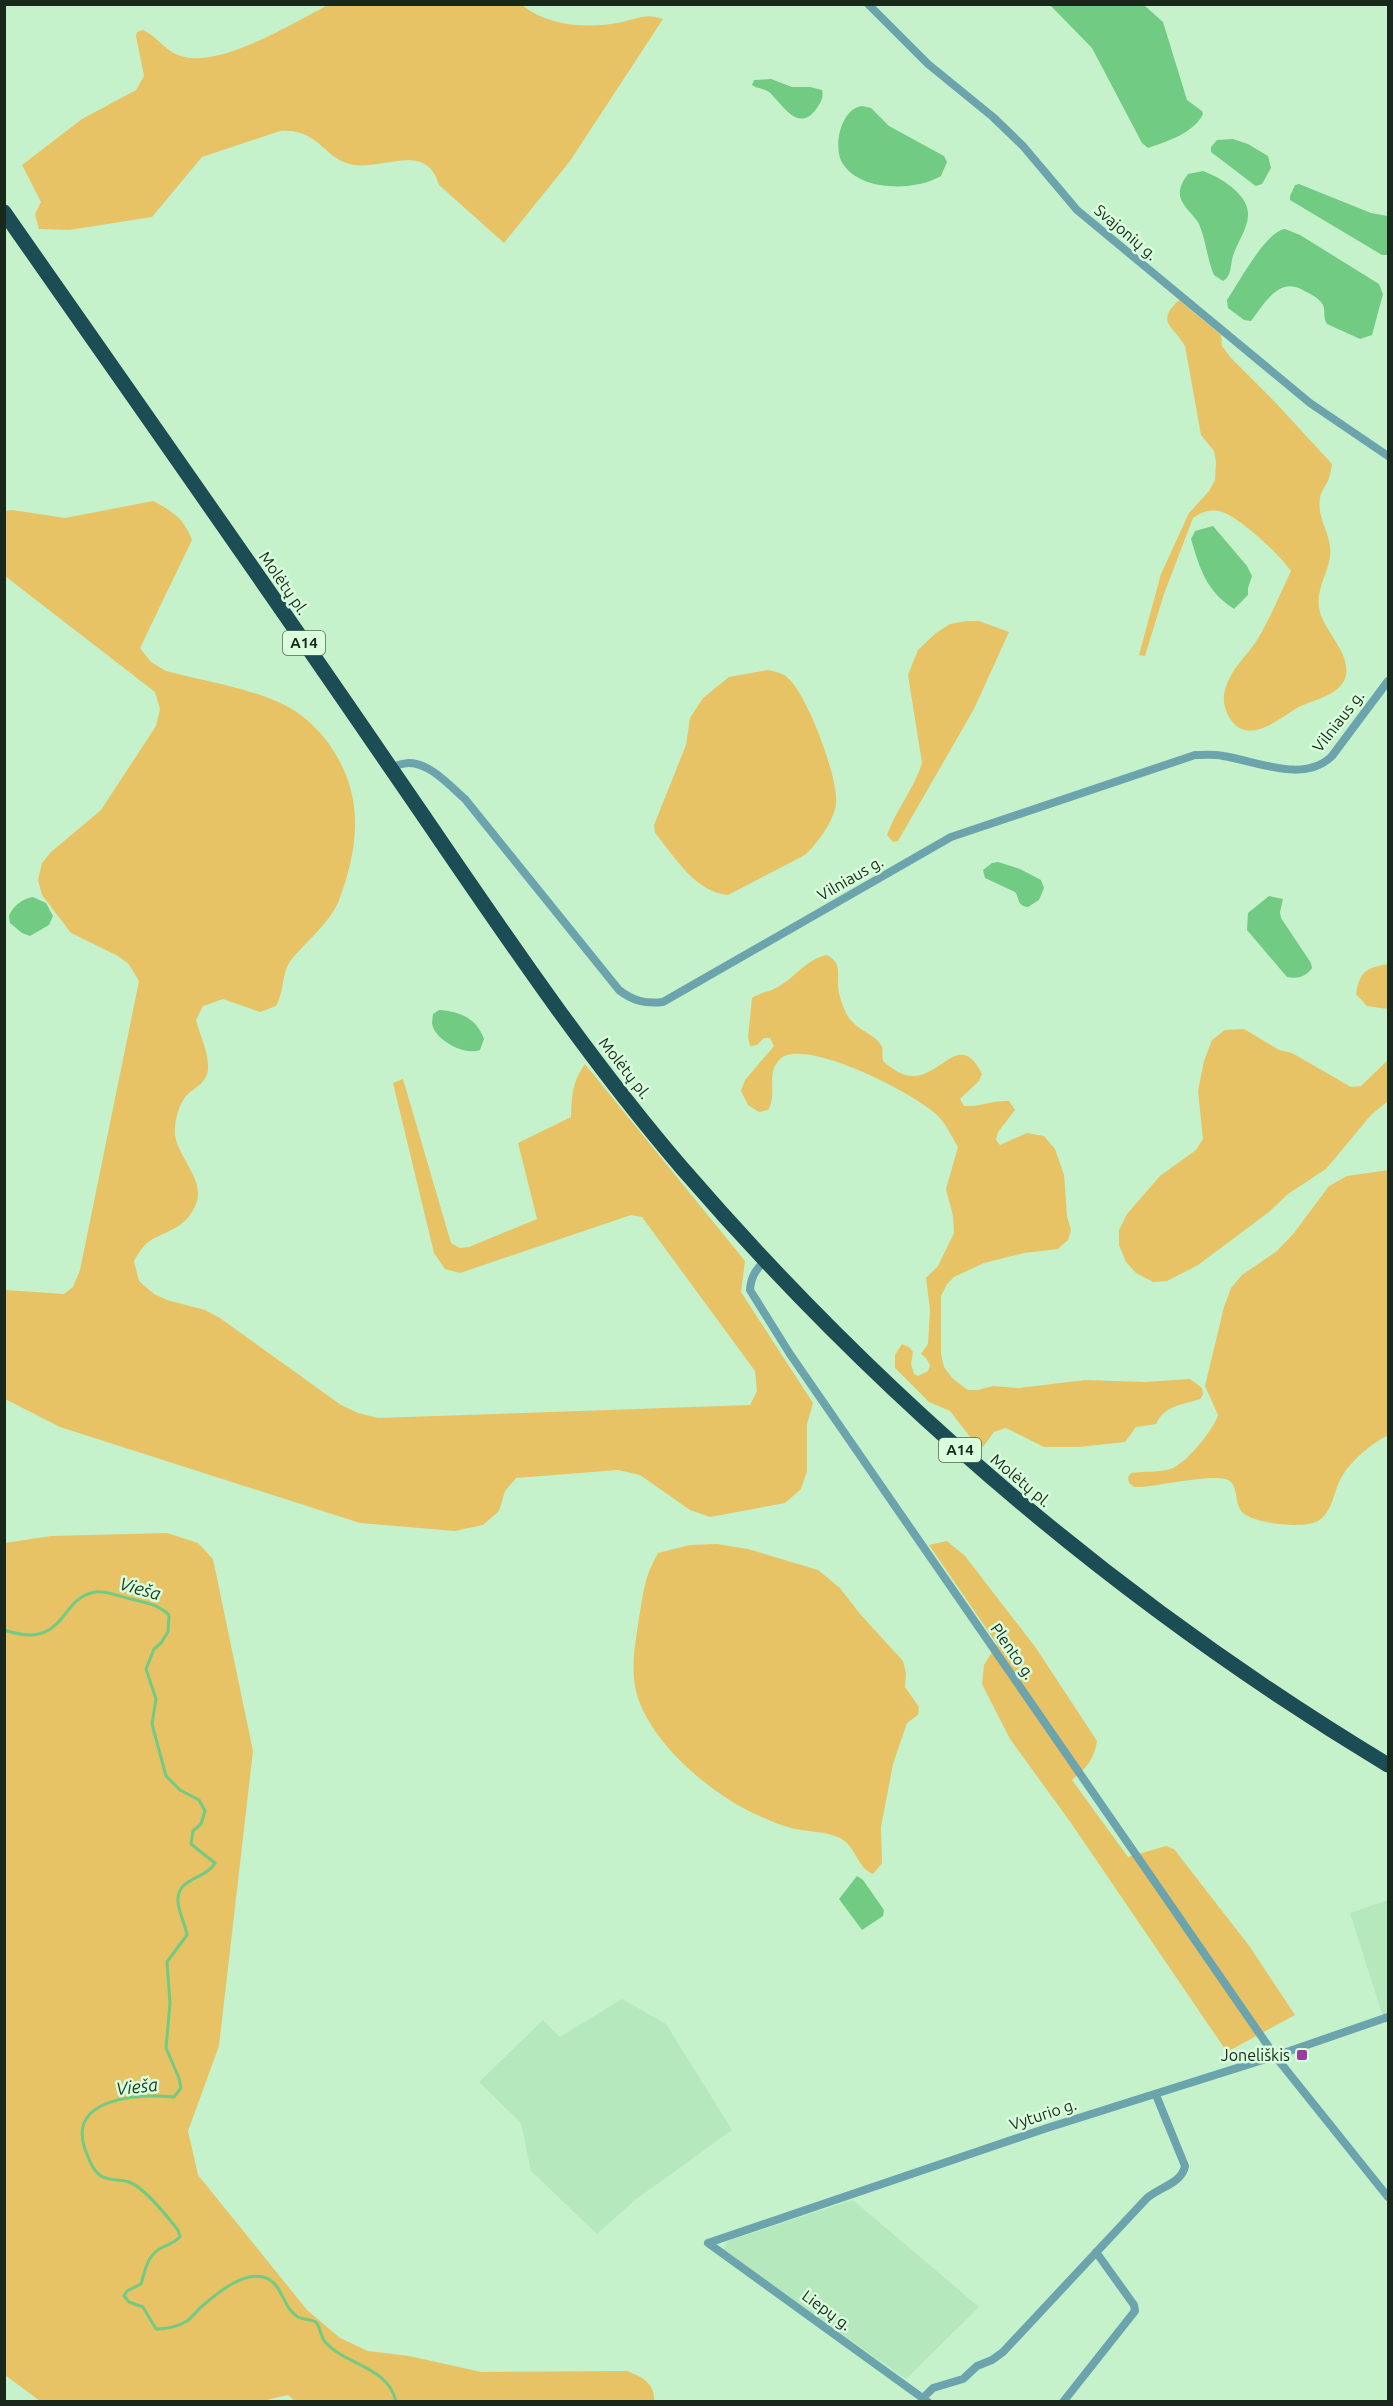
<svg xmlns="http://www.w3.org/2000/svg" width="1393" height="2406" viewBox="0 0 1393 2406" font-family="Ubuntu,sans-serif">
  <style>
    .built { fill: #b5e8bc }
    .green { fill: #e7c366 }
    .water { fill: #71cb83 }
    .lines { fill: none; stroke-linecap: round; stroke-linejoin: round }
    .stream { stroke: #71cb83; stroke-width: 3 }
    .street { stroke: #6ba4ad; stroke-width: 8 }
    .highway { stroke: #1c4d55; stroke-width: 15 }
    .poi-dot { fill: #a13a9e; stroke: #d9fddd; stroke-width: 2 }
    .labels { text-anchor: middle; stroke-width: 5; stroke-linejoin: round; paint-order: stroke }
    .shield { fill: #d9fddd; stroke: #526955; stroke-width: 1.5 }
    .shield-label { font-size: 15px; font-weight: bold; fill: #18291b }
    .street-label { font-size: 16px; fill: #18291b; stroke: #d9fddd }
    .poi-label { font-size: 16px; fill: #18291b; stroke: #d9fddd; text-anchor: end }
    .water-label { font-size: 18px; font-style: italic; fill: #1b4023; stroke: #d9fddd }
  </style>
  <rect width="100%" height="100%" fill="#c5f2cb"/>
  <path class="built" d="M1388,1900V2022L1385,2023L1350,1913Z
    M622,1999L666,2024L732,2130L635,2200L597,2234L531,2171L521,2123L479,2082L543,2020L560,2037Z
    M853,2200L979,2307L906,2379L724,2252V2247L728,2241Z"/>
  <path class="green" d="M328,5H522C549,27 589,29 622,22C639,18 646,13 663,19L570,161L504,243L439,185C427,142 386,169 354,165C323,160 320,128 280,131L202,157L152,217L69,230L39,229L35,214L41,202L22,165L82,119L136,90L144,76L136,36L137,32L143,30C157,36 166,52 181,56C219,69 295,22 328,5Z
    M1179,300L1221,335L1222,346L1231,358L1274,401L1332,464C1331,470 1330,476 1328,481C1325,486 1321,492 1320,498C1316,518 1333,536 1330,556C1328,574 1316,589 1319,608C1323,631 1350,651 1346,675C1342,695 1315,699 1299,707C1281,717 1249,746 1231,720C1225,712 1222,700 1225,690C1230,670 1246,657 1257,640C1270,619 1280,594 1291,571C1280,555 1238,515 1219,511C1209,509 1201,512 1193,518L1164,594L1145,656L1139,655L1161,574L1189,513L1209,491L1215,480L1216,462L1214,451L1201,435L1185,346C1173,325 1155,323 1179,300Z
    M153,501C173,511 184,519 192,540L140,648L151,662L166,671C200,680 238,686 271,699C319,716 354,768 355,819C356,847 348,877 338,903C327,926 304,943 289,963C282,974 284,992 276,1006L260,1012L223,999L203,1006L196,1020C200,1036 209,1052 208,1069C207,1083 195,1087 186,1096C178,1105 174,1124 175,1135C179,1162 211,1183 192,1212C180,1232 156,1233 144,1246C140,1250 137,1256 134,1261L139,1281L154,1294L167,1300L205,1310L220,1318L341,1405L358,1413L378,1418L750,1405L757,1391L755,1371L642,1217L631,1215L460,1273L445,1269L434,1253L393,1083L403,1079L451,1243L460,1248L469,1247L537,1219L518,1143L571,1117C572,1094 572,1083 585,1064L745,1261L741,1292L813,1403L807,1424V1471L801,1489L785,1503L710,1517L690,1510L640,1475L618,1470L516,1478L505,1491L499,1511L483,1525L455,1531L360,1523L60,1427L5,1399V1290L64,1294L73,1287L80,1270L139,981L128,963L116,955L71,933L42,895L38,880L42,863L51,852L101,810L156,726L160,709L155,692L5,576V511L12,510L65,518Z
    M967,621H979L1009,632L974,709L898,841L893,842L887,835C896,810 914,789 922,763L908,675L918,650L936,633L950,624Z
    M768,670C776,672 784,673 789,679C808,697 839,779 836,804C834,821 817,844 805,855L728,895C695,892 675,857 655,833L654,825L686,745L690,718L703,698L729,677Z
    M827,955C842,963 837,972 838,986C839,996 842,1004 846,1013C854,1030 878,1035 882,1047C883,1051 882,1057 883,1061C893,1070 906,1079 921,1075C946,1068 962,1034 982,1074L979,1081L960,1099L964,1106C980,1107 993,1100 1009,1101L1015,1110L998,1132L996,1140L1000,1145L1027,1133L1044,1136L1055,1149L1064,1175L1067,1216L1071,1230L1068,1240L1058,1249L1024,1253L984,1263L954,1277L947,1284L941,1296V1354L944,1367L953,1379L968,1390H978L993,1386L1019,1388L1085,1380L1145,1382L1190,1379L1202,1388L1203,1395L1200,1399C1182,1405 1165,1405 1156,1424L1136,1427L1125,1442L1079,1447H1044L1006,1428L994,1432L983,1447L974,1442L950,1411L929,1402L895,1368V1355L902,1344L909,1347L913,1352L911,1364L914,1374L918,1376L928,1371L930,1365L926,1358L921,1354L928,1344L930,1310L926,1278L938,1266L954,1233L953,1216L946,1189L958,1147C952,1137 946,1124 938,1116C918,1095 804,1036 780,1059C765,1074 778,1095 768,1110L759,1112L748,1105L741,1091L745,1080L774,1046L770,1038H764L757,1045L750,1046L748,1037L752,998C759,993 767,992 774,989C794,980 805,959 827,955Z
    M1388,964V1009L1367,1006L1356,994C1360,971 1366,968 1388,964Z
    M1244,1029L1279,1050L1292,1053L1351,1087L1361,1086L1388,1060V1101L1371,1115L1326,1169L1288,1194L1269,1212L1198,1265L1167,1281L1153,1282L1136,1273L1126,1262L1119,1245V1230L1127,1214L1160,1176L1196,1150L1203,1139L1198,1091L1204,1061L1212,1040L1225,1030Z
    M1388,1170V1435C1370,1445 1352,1459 1341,1478C1334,1491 1332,1513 1318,1521C1303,1529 1256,1524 1243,1513C1233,1504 1240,1482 1225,1479C1208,1475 1163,1485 1143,1487H1134L1129,1483L1128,1477L1131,1473C1143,1471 1162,1473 1173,1468C1187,1462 1214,1429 1218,1415L1205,1386L1224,1307L1231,1288L1242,1275L1277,1251L1294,1233L1329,1186L1347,1176Z
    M167,1533L198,1543L213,1559L253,1751L219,2046L188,2131L198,2175L307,2310L340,2338L368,2351L409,2356L481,2372L627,2371C642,2377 655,2383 654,2401L296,2402L288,2395L258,2402L40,2401L5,2375V1543L51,1536Z
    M947,1541L965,1556L1036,1648L1097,1741C1094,1760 1086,1768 1072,1780L1128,1857L1166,1846L1174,1849L1250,1947L1295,2015L1227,2052L1071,1823L1010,1739L982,1684L984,1665L997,1644L929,1545Z
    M717,1544L748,1549L818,1570L840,1588L860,1614L903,1661L906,1673L905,1687L919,1707L918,1715L907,1723L893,1764L881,1827L882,1863L873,1874C857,1868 856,1846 840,1838C826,1831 806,1832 791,1828C779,1825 767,1819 757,1815C710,1794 644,1738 635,1686C631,1664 636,1639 639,1618C644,1590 644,1578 658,1553L690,1545Z"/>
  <path class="water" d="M1144,5L1163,22L1187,100L1202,111L1203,114C1194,133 1166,142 1148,148L1142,143L1092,48L1050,5Z
    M771,79L792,87H810L822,90C824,97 821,102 817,108C798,135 782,103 769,92C764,88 757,89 752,85L754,80Z
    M862,106L871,108L889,126L944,156L947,162L941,176C916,191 861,192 843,164C832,148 841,108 862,106Z
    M1233,139L1248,144L1268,156L1271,168L1262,184L1256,186L1253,184L1211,152V147L1217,140Z
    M1203,171C1220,177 1250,195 1248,216C1247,230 1237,243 1233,256C1230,265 1232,276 1223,281L1214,275C1207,259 1206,240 1199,224C1194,215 1182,206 1180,196C1179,187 1183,181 1188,174Z
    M1299,184L1371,213L1388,216V255H1382L1290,200V196L1295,185Z
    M1285,229L1300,235L1379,284L1383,294L1372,335L1360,339L1327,324C1322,317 1327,308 1321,302C1316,296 1308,293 1301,289C1278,278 1264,304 1251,321L1244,320L1228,308L1227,300C1238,284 1266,231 1285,229Z
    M1213,526L1247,566L1252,576L1248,588V595L1234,609C1206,591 1200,569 1191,539L1195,531Z
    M998,862L1020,869L1041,880L1044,888L1039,900L1028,907C1016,905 1020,898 1015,892L985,878L983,870L992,863Z
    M1269,896L1283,899L1280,912L1281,918L1311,963L1312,968C1306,977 1297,979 1287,977L1247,930L1248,913Z
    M33,897L46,903L53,916L49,925L30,936L22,933L10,923L9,916C12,907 23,898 33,897Z
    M439,1010C460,1011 477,1019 484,1039L480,1050C465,1056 434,1040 432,1023C432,1023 433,1014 433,1014Z
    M857,1876L863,1880L884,1910L883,1916L862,1930L839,1899Z"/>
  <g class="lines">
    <path class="stream" d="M4,1630C67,1651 57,1599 95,1592C105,1590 121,1597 131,1599C146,1603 158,1604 169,1615L168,1632L161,1643L154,1649L146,1669L156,1699L152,1724L166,1776L180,1790L199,1800L205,1811L201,1824L193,1831L191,1844L215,1863C206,1880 176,1877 178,1902C179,1913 185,1924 187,1935L167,1962L170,2003L166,2048L179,2078L181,2088L174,2097C139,2094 67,2097 85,2149C89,2159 92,2170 101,2176C109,2181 120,2179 129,2182C145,2188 167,2216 178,2230L180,2237C174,2243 171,2243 163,2247C147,2255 146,2268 141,2284L127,2291L124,2296L129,2302L143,2307L156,2329C167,2329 177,2327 187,2321C192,2317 196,2312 200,2308C216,2294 248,2266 270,2280C283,2288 284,2309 298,2317C304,2320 310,2319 316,2322C321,2328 320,2337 326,2343C346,2365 389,2367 396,2402"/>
    <path class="street" d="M868,4L928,64L993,117L1023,146L1077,210L1310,403L1388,456
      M391,767C396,766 403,763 409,763C430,763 450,786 465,799L619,990C633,1001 645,1004 663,1002L951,837L1195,755C1204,755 1214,754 1223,756C1257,761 1304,784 1332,756L1388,681
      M765,1260C756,1270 751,1276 750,1290L790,1354L1275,2056L1388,2197
      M708,2243L1047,2128L1275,2056L1388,2017
      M708,2243L928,2402
      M923,2398L933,2388L963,2379L977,2366L992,2360L1003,2352L1147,2198C1160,2187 1182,2183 1185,2166L1156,2095
      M1063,2402L1135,2311L1134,2305L1096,2252"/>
    <path class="highway" d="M4,212C133,397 263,581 390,767C484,903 574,1042 682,1168C885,1403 1123,1605 1388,1765"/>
  </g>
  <rect class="poi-dot" x="1296" y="2049" width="12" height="12" rx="3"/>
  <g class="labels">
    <g class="shield">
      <rect x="283" y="631" width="42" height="24" rx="4.5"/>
      <rect x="939" y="1438" width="42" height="24" rx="4.5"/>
    </g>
    <g class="shield-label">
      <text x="304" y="648">A14</text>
      <text x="960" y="1455">A14</text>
    </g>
    <g class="street-label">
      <text transform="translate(1126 232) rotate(40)" y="6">Svajonių g.</text>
      <text transform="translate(284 583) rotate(55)" y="6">Molėtų pl.</text>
      <text transform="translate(1338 721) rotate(-52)" y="6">Vilniaus g.</text>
      <text transform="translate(850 878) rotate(-30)" y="6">Vilniaus g.</text>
      <text transform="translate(625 1068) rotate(52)" y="6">Molėtų pl.</text>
      <text transform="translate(1021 1480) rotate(40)" y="6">Molėtų pl.</text>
      <text transform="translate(1013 1651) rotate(55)" y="6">Plento g.</text>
      <text transform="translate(1043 2114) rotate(-18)" y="6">Vyturio g.</text>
      <text transform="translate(827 2310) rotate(36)" y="6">Liepų g.</text>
    </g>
    <g class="poi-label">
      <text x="1290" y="2061">Joneliškis</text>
    </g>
    <g class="water-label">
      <text transform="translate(140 1589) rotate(16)" y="6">Vieša</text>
      <text transform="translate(137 2087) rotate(-6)" y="6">Vieša</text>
    </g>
  </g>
  <rect width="1393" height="2406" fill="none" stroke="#18291b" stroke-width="12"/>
</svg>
